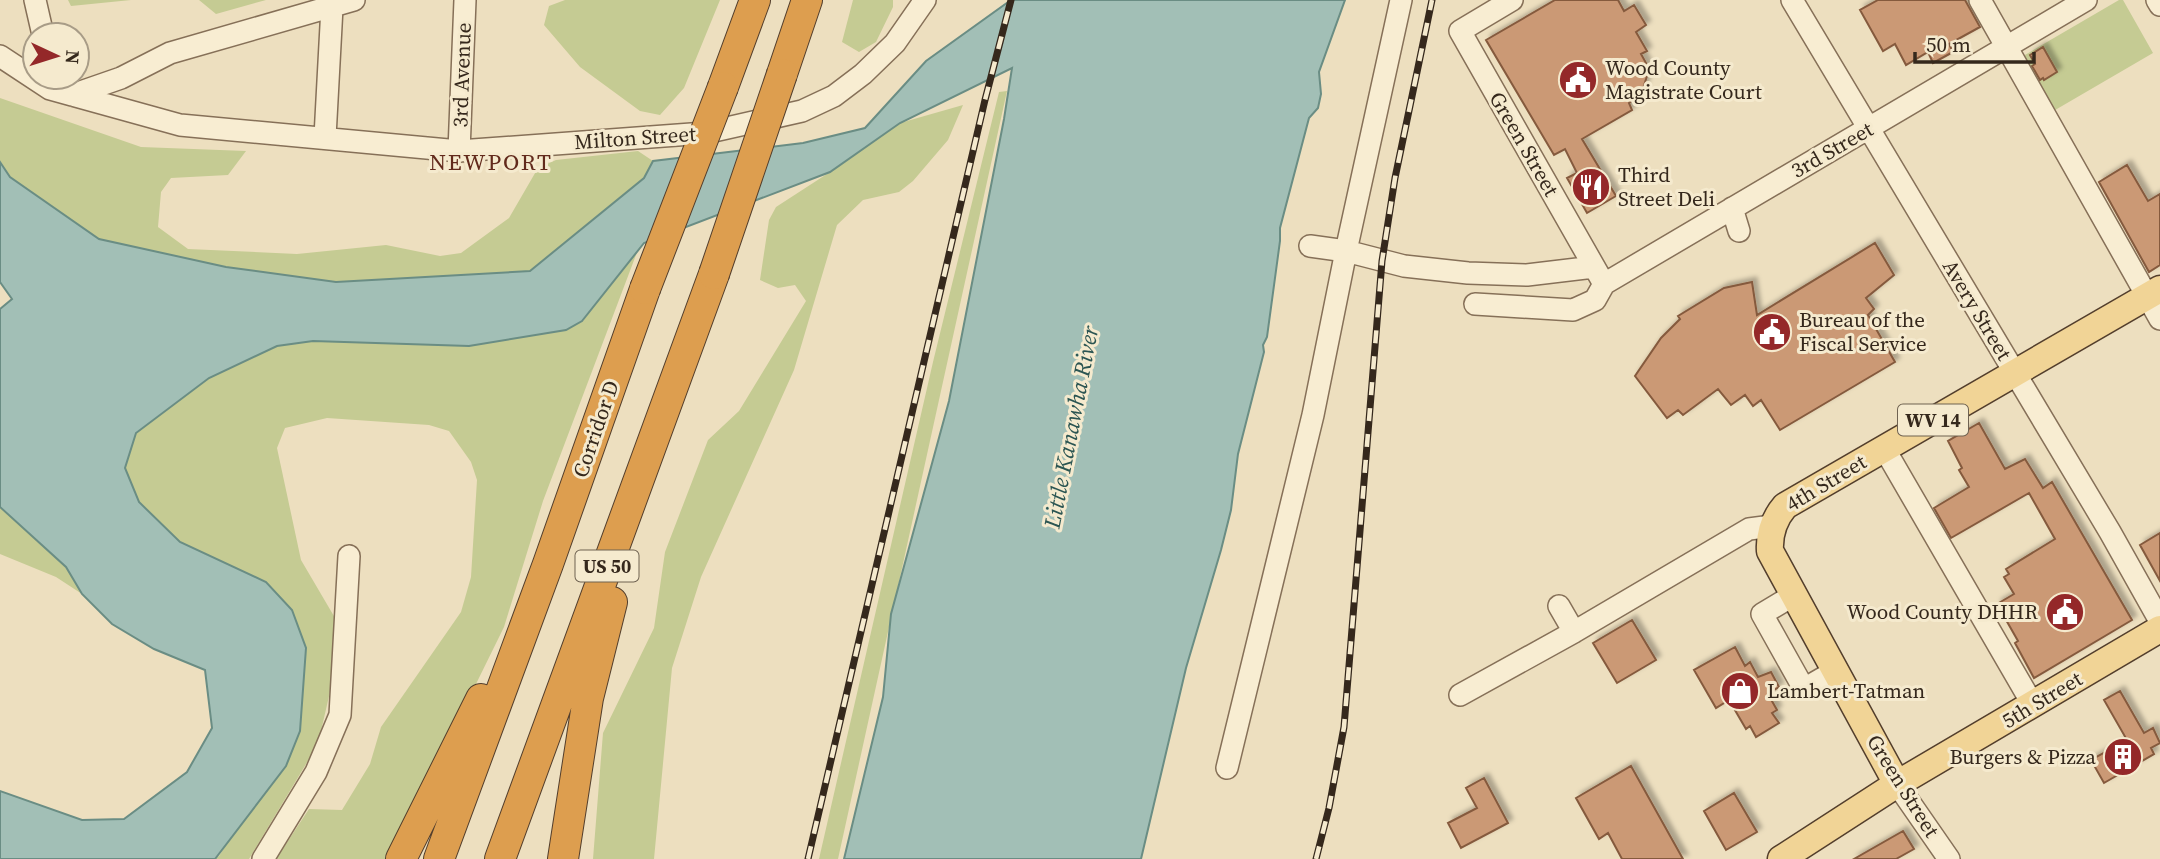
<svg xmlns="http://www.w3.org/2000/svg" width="2160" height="859" viewBox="0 0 2160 859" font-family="'Source Serif 4',serif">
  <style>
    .green { fill: #c5cb93 }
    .water { fill: #a2bfb6; stroke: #6a8d84; stroke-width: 2 }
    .building { fill: #cb9975; stroke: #855a3e; stroke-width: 2; filter: url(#shadow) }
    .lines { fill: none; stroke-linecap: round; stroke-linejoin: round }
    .minor-casing { stroke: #867058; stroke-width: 24 }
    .major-casing { stroke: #533e2c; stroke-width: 29 }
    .highway-casing { stroke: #533e2c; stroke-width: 32 }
    .minor { stroke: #f8edd2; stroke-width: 21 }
    .major { stroke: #f1d496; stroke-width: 26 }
    .highway { stroke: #dd9e4f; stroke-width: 30 }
    .rail-casing { stroke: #35281c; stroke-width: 7 }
    .rail { stroke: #f5eace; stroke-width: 4.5; stroke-dasharray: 13; stroke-linecap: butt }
    .highway-bridge-casing { stroke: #533e2c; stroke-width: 32; stroke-linecap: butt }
    .highway-bridge { stroke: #dd9e4f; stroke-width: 30 }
    .labels { text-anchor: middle; stroke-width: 6; stroke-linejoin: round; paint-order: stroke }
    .shield { fill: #f5eace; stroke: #6f6251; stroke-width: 2 }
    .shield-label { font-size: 19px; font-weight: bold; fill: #35281c }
    .poi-label { font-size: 21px; fill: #35281c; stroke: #f5eace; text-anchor: start }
    .street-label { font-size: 21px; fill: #35281c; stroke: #f5eace }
    .neighbourhood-label { font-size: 23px; letter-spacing: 2px; fill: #622a1c; stroke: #f5eace }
    .water-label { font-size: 23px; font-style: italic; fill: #2b5552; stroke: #f5eace }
  </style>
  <defs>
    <filter id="shadow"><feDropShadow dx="4.5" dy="-4.5" stdDeviation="2" flood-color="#0004"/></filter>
  </defs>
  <rect width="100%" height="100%" fill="#eddfbf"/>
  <path class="green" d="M68,0H131L71,6Z
    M199,0H266L216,14Z
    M565,0H720L684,88L660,115L640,111L580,67L544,25L549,6Z
    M853,0H893V7L876,42L859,52L842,42Z
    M2119,0H2123L2153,53L2050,113L2018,59Z
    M1007,91L838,859H819L933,362L999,92Z
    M0,98L141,147L246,151L228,175L171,178L161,192L158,227L188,249L297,254L386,245L440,256L461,253L509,218L538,168L556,160L638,151L653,161L644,178L530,271L336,282L226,267L99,239L10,177L0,162Z
    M963,105L948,140L913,181L899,192L863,200L837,225L794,370L701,577L672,668L654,859H593L603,733L654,628L665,552L708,440L739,411L806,301L795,285L778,288L760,280L769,220L776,207L830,172L900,123Z
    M639,247L543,501L504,627L390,859H276L309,809L342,810L370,764L381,727L461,612L471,577L477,480L471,462L449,431L429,425L327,418L285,428L277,448L301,560L338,623L341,644L318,744L249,859H215L219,856L300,731L306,648L292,610L266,582L180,542L139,502L125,468L136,433L209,378L276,346L313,341L583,321Z
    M0,507L66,567L82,594L56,577L0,554Z"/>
  <path class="water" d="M1011,0H1345L1319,72L1321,94L1318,108L1309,118L1280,228V241L1267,337L1263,345L1264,352L1238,454L1231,510L1221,550L1186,668L1141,859H844L883,697L891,614L949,401L1004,119L1012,68L900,123L830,172L644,243L582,321L566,330L469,346L313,341L277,346L209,378L136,433L125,468L139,502L180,542L266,582L292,610L306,648L300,731L286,766L215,859H0V791L82,820L124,819L187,772L212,728L205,670L154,649L112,624L82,594L66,567L0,507V309L12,299L0,282V162L10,177L99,239L226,267L336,282L530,271L644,178L653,161L803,143L865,128L926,61Z"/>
  <path class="building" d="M1555,0H1618L1624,11L1634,5L1646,25L1636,32L1647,51L1641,54L1646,63L1647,76L1642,92L1629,103L1632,110L1582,139L1616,196L1587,213L1567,178L1577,173L1565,149L1554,155L1486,40Z
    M1878,0H1965L1980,27L1949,44L1953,52L1933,63L1928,52L1906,65L1895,44L1883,51L1860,10Z
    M2043,47L2057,72L2044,80L2043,78L2040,80L2032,66L2035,64L2030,55Z
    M2127,165L2148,201L2160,194V265L2149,272L2099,182Z
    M1875,243L1894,275L1866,298L1874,309L1868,315L1895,362L1780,430L1761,400L1753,406L1745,395L1731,405L1718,389L1683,415L1678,410L1667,418L1635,376L1661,338L1680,319L1678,316L1724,288L1752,282L1757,315Z
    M1979,423L2005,469L2025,459L2043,488L2052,482L2132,620L2034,678L2015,643L2018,641L1997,604L2014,594L2004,577L2009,574L2006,569L2055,539L2029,493L1951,538L1934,508L1969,487L1959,470L1962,468L1948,441Z
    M2160,533V581L2140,545Z
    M1632,620L1656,660L1617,683L1593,643Z
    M1735,647L1745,666L1750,662L1758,677L1771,672L1779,687L1768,694L1777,710L1772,713L1779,723L1756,737L1750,726L1746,729L1729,700L1716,708L1694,670Z
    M2120,691L2144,733L2153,728L2160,743L2151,748L2154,754L2104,783L2091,760L2127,740L2104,700Z
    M1631,766L1683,859H1622L1608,833L1599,839L1576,798Z
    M1484,778L1508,823L1461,848L1448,823L1477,808L1466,788Z
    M1734,793L1757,832L1726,850L1704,811Z
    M1903,831L1914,849L1896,859H1854Z"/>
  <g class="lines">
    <g class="minor-casing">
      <path id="minor" d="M35,0L43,35
        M1512,0L1460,31L1604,284L2086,0
        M1792,0L2110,532L2160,621
        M1980,0L2160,319
        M2157,0L2160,5
        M0,56L50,89L180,125L459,151L705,133L802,111L834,96L863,74L895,43L925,0
        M72,95L121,78L170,53L354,0
        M325,137L332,7
        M459,151L465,0
        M1732,208L1739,231
        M1310,246L1346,251L1404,266L1468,273L1527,275L1594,267
        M1475,304L1573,310L1595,300L1604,284
        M1884,448L2033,705
        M1794,595L1762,614L1804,689L1835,671
        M1559,606L1574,632
        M1460,695L1574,632L1749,529L1772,526
        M1227,768L1313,415L1346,251L1401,0
        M1897,784L1949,859
        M263,859L316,772L340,715L349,556"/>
    </g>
    <g class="major-casing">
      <path id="major" d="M1897,784L1770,551C1769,534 1773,520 1785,506L2160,289
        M1781,859L1897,784L2160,629"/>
    </g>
    <g class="highway-casing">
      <path id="highway" d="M782,74L807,0
        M723,87L755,0
        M401,859L481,699
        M439,859L548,564L645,289
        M500,859L714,274
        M563,859L588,698L612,602"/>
    </g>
    <use href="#minor" class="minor"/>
    <use href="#major" class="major"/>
    <use href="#highway" class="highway"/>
    <g class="rail-casing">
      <path id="rail" d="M808,859L985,100L1011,0
        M1316,859L1329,808L1344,727L1382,261L1395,178L1432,0"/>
    </g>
    <use href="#rail" class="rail"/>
    <g class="highway-bridge-casing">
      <path id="highway-bridge" d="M714,274L782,74
        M645,289L723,87"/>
    </g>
    <use href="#highway-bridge" class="highway-bridge"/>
  </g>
  <defs>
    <g id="civic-disc" transform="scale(2.0125)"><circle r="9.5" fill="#942829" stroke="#f5eace"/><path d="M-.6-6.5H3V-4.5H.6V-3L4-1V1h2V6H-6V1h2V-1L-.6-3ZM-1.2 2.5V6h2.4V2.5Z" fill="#fff"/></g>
    <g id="restaurant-disc" transform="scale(2.0125)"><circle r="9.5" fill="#942829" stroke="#f5eace"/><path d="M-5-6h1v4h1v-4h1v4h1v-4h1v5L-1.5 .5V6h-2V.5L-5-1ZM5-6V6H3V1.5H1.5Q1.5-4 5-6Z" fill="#fff"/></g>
    <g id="shop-disc" transform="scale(2.0125)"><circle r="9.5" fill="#942829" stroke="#f5eace"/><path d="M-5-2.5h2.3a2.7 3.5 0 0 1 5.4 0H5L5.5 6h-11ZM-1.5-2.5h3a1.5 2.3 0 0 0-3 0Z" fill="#fff"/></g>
    <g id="building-disc" transform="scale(2.0125)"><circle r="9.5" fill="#942829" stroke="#f5eace"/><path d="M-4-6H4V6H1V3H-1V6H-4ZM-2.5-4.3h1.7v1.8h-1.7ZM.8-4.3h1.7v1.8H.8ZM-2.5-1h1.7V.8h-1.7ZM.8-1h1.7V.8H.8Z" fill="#fff"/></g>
  </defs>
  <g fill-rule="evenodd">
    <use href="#civic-disc" x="1578" y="80"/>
    <use href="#restaurant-disc" x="1591" y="187"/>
    <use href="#civic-disc" x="1772" y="332"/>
    <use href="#civic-disc" x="2065" y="612"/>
    <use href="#shop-disc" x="1740" y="691"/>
    <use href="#building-disc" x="2123" y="757"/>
  </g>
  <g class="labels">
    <g class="shield">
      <rect x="1898" y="404.5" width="70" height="31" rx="5"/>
      <rect x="575.5" y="550.5" width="63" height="31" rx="5"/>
    </g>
    <g class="shield-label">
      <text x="1933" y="427">WV 14</text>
      <text x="607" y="573">US 50</text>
    </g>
    <g class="poi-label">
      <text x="1605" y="75">Wood County<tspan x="1605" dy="24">Magistrate Court</tspan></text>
      <text x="1618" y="182">Third<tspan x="1618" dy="24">Street Deli</tspan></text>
      <text x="1799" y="327">Bureau of the<tspan x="1799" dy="24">Fiscal Service</tspan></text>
      <text x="2038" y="619" text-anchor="end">Wood County DHHR</text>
      <text x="1767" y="698">Lambert-Tatman</text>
      <text x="2096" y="764" text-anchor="end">Burgers &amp; Pizza</text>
    </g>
    <g class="street-label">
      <text transform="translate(462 75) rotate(-88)" y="7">3rd Avenue</text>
      <text transform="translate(635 138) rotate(-4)" y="7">Milton Street</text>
      <text transform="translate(1524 144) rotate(60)" y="7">Green Street</text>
      <text transform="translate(1832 150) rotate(-30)" y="7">3rd Street</text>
      <text transform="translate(1977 310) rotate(59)" y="7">Avery Street</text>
      <text transform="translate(596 429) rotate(-71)" y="7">Corridor D</text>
      <text transform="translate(1826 483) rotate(-31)" y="7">4th Street</text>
      <text transform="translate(2042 700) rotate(-31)" y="7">5th Street</text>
      <text transform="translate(1903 786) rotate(58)" y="7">Green Street</text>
    </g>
    <g class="neighbourhood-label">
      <text x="491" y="170">NEWPORT</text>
    </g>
    <g class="water-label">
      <text transform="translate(1071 427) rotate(-79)" y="8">Little Kanawha River</text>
    </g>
  </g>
  <g transform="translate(56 56) rotate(94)"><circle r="33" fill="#f5eace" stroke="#a89c87" stroke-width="2"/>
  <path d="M0-5L12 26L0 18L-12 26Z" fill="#942829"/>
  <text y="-10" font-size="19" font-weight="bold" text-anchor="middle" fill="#35281c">N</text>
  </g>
  <path d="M1915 52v10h119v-10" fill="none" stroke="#35281c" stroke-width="3.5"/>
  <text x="1926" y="52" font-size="21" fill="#35281c" stroke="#f5eace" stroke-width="5" paint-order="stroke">50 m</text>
</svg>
